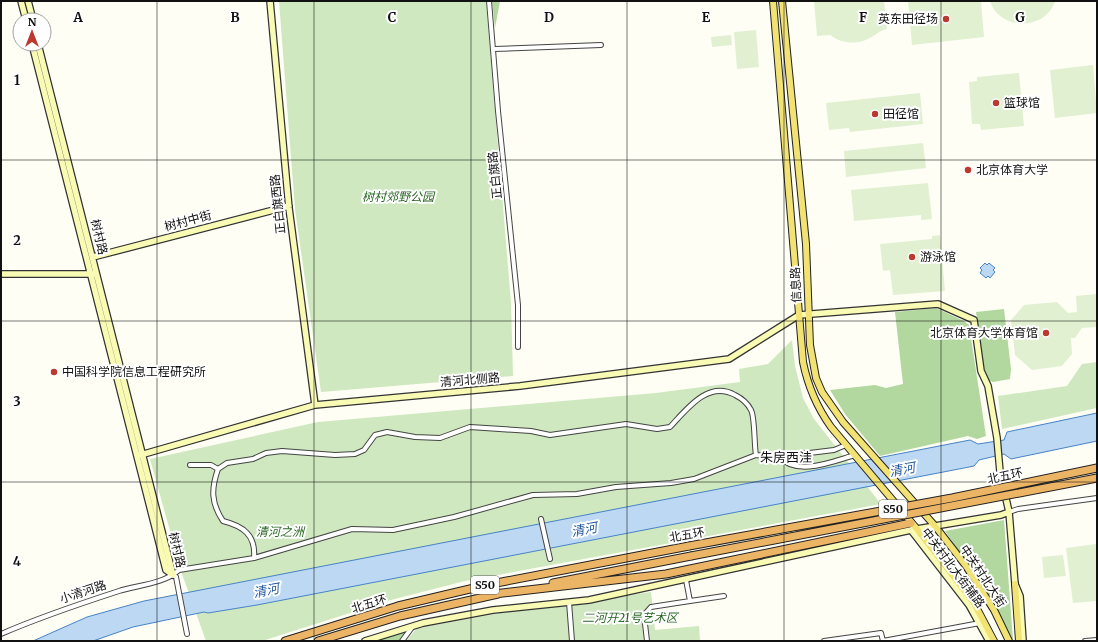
<svg xmlns="http://www.w3.org/2000/svg" width="1098" height="642" viewBox="0 0 1098 642" font-family="Merriweather,'Noto Sans SC',serif">
  <style>
    .green { fill: #cfe8bf }
    .forest { fill: #b2d89f }
    .pitch { fill: #e1f0d1 }
    .water { fill: #bcd8f3; stroke: #4783c6 }
    .lines { fill: none; stroke-linecap: round; stroke-linejoin: round }
    .street-casing { stroke: #444; stroke-width: 6 }
    .secondary-casing { stroke: #333; stroke-width: 8 }
    .primary-casing { stroke: #222; stroke-width: 8 }
    .highway-casing { stroke: #222; stroke-width: 9 }
    .street { stroke: #fff; stroke-width: 4 }
    .secondary { stroke: #f9fab4; stroke-width: 5.5 }
    .primary { stroke: #f1e273; stroke-width: 6 }
    .highway { stroke: #ecb465; stroke-width: 7 }
    .highway-bridge-casing { stroke: #222; stroke-width: 9; stroke-linecap: butt }
    .highway-bridge { stroke: #ecb465; stroke-width: 7 }
    .grid { fill: none; stroke: #111; stroke-width: 1; stroke-opacity: 0.55 }
    .poi-dot { fill: #ba3a2f; stroke: #fff; stroke-width: 1.5 }
    .labels { text-anchor: middle; stroke-width: 4; stroke-linejoin: round; paint-order: stroke }
    .shield { fill: #fff; stroke: #585858; stroke-width: 1 }
    .shield-label { font-size: 11px; font-weight: bold; fill: #111 }
    .poi-label { font-size: 12px; fill: #111; stroke: #fff; text-anchor: start }
    .street-label { font-size: 12px; fill: #111; stroke: #fff }
    .park-label { font-size: 12px; font-style: italic; fill: #296623; stroke: #fff }
    .neighbourhood-label { font-size: 13px; fill: #111; stroke: #fff }
    .water-label { font-size: 13px; font-style: italic; fill: #1f569d; stroke: #fff }
    .grid-label { font-size: 13px; text-anchor: middle; font-weight: bold; fill: #111; stroke: #fff; stroke-width: 4; stroke-linejoin: round; paint-order: stroke }
  </style>
  <rect width="100%" height="100%" fill="#fefef5"/>
  <path class="green" d="M279,1H486L511,303L513,376L321,392L295,209Z
    M792,340L795,366L803,398L814,419L881,504L465,581L391,600L262,641H206L182,574L150,459L318,422L656,393L740,382L739,369L768,364Z
    M1097,362V408L1002,429L998,396L1067,386L1082,364Z
    M651,592L655,630L699,626L700,641H406L417,628L511,611Z"/>
  <path class="forest" d="M492,1H500L495,28Z
    M936,308L964,321L969,325L986,436L977,439L968,436L880,456L845,414L830,390L875,385L886,388L903,384L895,312Z
    M1004,309L1011,369L1010,379L993,382L988,380L984,372L976,312Z
    M1004,520L1013,640L992,599L945,531Z
    M406,631L400,641H373Z"/>
  <path class="pitch" d="M814,1H884L887,29C879,31 877,34 870,38C857,45 842,44 830,35L817,36Z
    M908,1H981L984,37L912,45Z
    M990,1H1055C1046,31 999,31 990,1Z
    M756,30L759,67L737,69L734,32Z
    M731,35L732,45L712,47L711,37Z
    M1093,65L1097,113L1055,118L1050,70Z
    M1019,73L1024,126L981,130L980,124H972L969,82L977,81V77Z
    M920,93L923,124L850,132L849,128L829,130L826,103Z
    M923,143L926,168L846,177L844,151Z
    M928,183L932,219L921,220V215L854,221L851,190Z
    M940,235L945,291L893,295L890,270L883,271L880,244L932,239V236Z
    M1097,294V327L1082,328L1075,338H1071L1072,354L1062,366L1032,370L1015,355L1011,320L1024,305L1057,302L1068,313L1077,312L1076,296Z
    M1096,544L1097,601L1073,603L1066,548Z
    M1063,555L1066,576L1044,578L1042,557Z"/>
  <path class="water" d="M985,263L987,265L989,263L995,268L993,270L995,272L990,278L988,276L986,278L980,273L982,270L980,268Z
    M1097,413V441L1011,459L1004,454L979,460L974,466L964,468L257,605L208,613L204,612L133,627L93,641H33L87,617L144,601L970,440L978,444L1004,440L1007,432Z"/>
  <g class="lines">
    <g class="street-casing">
      <path id="street" d="M489,1L498,111L518,305V347
        M494,49L601,45
        M778,456C797,477 831,462 855,455
        M190,465H211L218,469C211,489 211,503 223,521C243,526 256,535 254,558
        M218,469L227,463L253,459L266,453L282,451L335,455L355,454L364,450L375,435L387,432L415,437L440,438L470,427L531,431L550,435L626,424L657,429L670,427C687,409 708,380 735,395C741,398 748,404 751,410C755,417 754,444 756,455
        M1009,512L1018,509L1097,498
        M541,519L550,559
        M173,575L176,577L187,634
        M690,601L724,596
        M569,602L572,641
        M1,634C40,617 79,604 119,591C138,585 164,584 179,570L254,558L352,529L393,530L454,517L533,495L577,494L616,487L671,483L694,479L756,455L785,456L834,450L846,445
        M402,641L413,626
        M647,641L644,615L651,607L690,601L686,580
        M824,641L881,633L883,641L980,623
        M1085,641L1097,640"/>
    </g>
    <g class="secondary-casing">
      <path id="secondary" d="M21,1L26,20
        M28,1L33,20
        M270,1L289,208L315,405
        M32,44L166,570L173,575
        M38,44L173,575
        M93,257L289,206
        M1,274H95
        M137,456L315,405L520,386L729,359L799,315L938,304L974,320L981,371L988,386L997,438L1000,472L1009,512L1015,584L1020,596L1023,641
        M911,530L969,605L989,641
        M365,641L423,623L493,610L589,600L911,530L1001,515L1009,512"/>
    </g>
    <g class="primary-casing">
      <path id="primary" d="M773,1L803,362C808,387 816,406 831,427L917,529L974,603L994,641
        M782,1L806,244L810,345L816,378L822,392L843,422L935,526L966,566L994,610L1009,641
        M1015,584L1019,641"/>
    </g>
    <g class="highway-casing">
      <path id="highway" d="M553,583L691,556
        M494,594L666,574L911,523
        M285,641L398,606L491,584L689,546
        M318,641L400,616L498,594"/>
    </g>
    <use href="#street" class="street"/>
    <use href="#secondary" class="secondary"/>
    <use href="#primary" class="primary"/>
    <use href="#highway" class="highway"/>
    <g class="highway-bridge-casing">
      <path id="highway-bridge" d="M689,546L952,498L1097,468
        M691,556L1097,478"/>
    </g>
    <use href="#highway-bridge" class="highway-bridge"/>
  </g>
  <path class="grid" d="M157,1V641M314,1V641M471,1V641M627,1V641M784,1V641M941,1V641M1,160H1097M1,321H1097M1,482H1097"/>
  <g class="poi-dot">
    <circle cx="946" cy="19" r="4"/>
    <circle cx="996" cy="103" r="4"/>
    <circle cx="875" cy="114" r="4"/>
    <circle cx="968" cy="170" r="4"/>
    <circle cx="912" cy="257" r="4"/>
    <circle cx="1046" cy="333" r="4"/>
    <circle cx="54" cy="372" r="4"/>
  </g>
  <g class="labels">
    <g class="shield">
      <rect x="879" y="500" width="28" height="18" rx="3"/>
      <rect x="471" y="576" width="28" height="18" rx="3"/>
    </g>
    <g class="shield-label">
      <text x="893" y="513">S50</text>
      <text x="485" y="589">S50</text>
    </g>
    <g class="poi-label">
      <text x="938" y="23" text-anchor="end">英东田径场</text>
      <text x="1004" y="107">篮球馆</text>
      <text x="883" y="118">田径馆</text>
      <text x="976" y="174">北京体育大学</text>
      <text x="920" y="261">游泳馆</text>
      <text x="1038" y="337" text-anchor="end">北京体育大学体育馆</text>
      <text x="62" y="376">中国科学院信息工程研究所</text>
    </g>
    <g class="street-label">
      <text transform="translate(495 175) rotate(-96)" y="4">正白旗路</text>
      <text transform="translate(278 204) rotate(-96)" y="4">正白旗西路</text>
      <text transform="translate(188 221) rotate(-15)" y="4">树村中街</text>
      <text transform="translate(99 237) rotate(77)" y="4">树村路</text>
      <text transform="translate(796 285) rotate(-92)" y="4">信息路</text>
      <text transform="translate(470 380) rotate(-5)" y="4">清河北侧路</text>
      <text transform="translate(1005 476) rotate(-12)" y="4">北五环</text>
      <text transform="translate(687 535) rotate(-10)" y="4">北五环</text>
      <text transform="translate(177 550) rotate(77)" y="4">树村路</text>
      <text transform="translate(953 568) rotate(53)" y="4">中关村北大街辅路</text>
      <text transform="translate(983 576) rotate(56)" y="4">中关村北大街</text>
      <text transform="translate(83 592) rotate(-18)" y="4">小清河路</text>
      <text transform="translate(369 604) rotate(-17)" y="4">北五环</text>
    </g>
    <g class="park-label">
      <text x="398" y="201">树村郊野公园</text>
      <text x="280" y="536">清河之洲</text>
      <text x="630" y="622">二河开21号艺术区</text>
    </g>
    <g class="neighbourhood-label">
      <text x="786" y="462">朱房西洼</text>
    </g>
    <g class="water-label">
      <text transform="translate(902 469) rotate(-11)" y="5">清河</text>
      <text transform="translate(584 529) rotate(-11)" y="5">清河</text>
      <text transform="translate(266 590) rotate(-11)" y="5">清河</text>
    </g>
  </g>
  <g class="grid-label">
    <text x="78" y="22">A</text>
    <text x="235" y="22">B</text>
    <text x="392" y="22">C</text>
    <text x="549" y="22">D</text>
    <text x="706" y="22">E</text>
    <text x="863" y="22">F</text>
    <text x="1020" y="22">G</text>
    <text x="17" y="85">1</text>
    <text x="17" y="245">2</text>
    <text x="17" y="406">3</text>
    <text x="17" y="566">4</text>
  </g>
  <rect width="1098" height="642" fill="none" stroke="#111111" stroke-width="4"/>
  <g transform="translate(32 32)"><circle r="19" fill="#ffffff" stroke="#a0a0a0"/>
  <path d="M0-3L7 15L0 10L-7 15Z" fill="#ba3a2f"/>
  <text y="-6" font-size="11" font-weight="bold" text-anchor="middle" fill="#111111">N</text>
  </g>
</svg>
